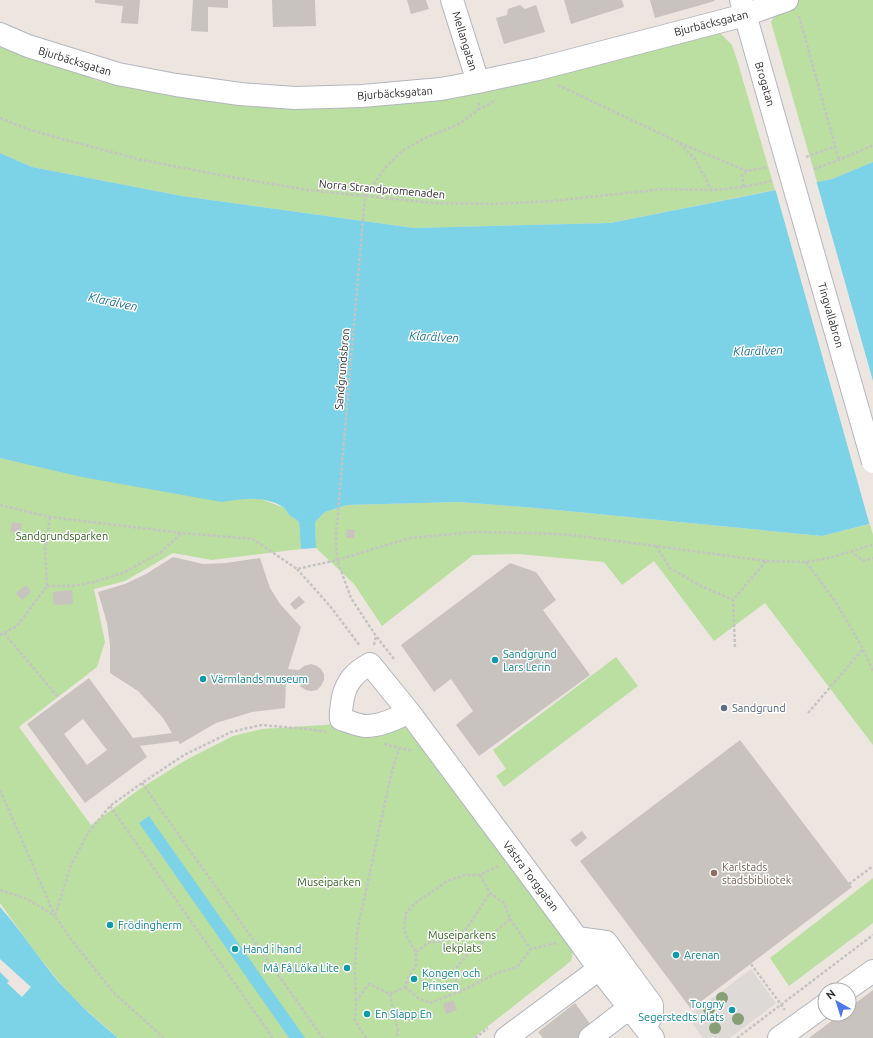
<svg xmlns="http://www.w3.org/2000/svg" width="873" height="1038" viewBox="0 0 873 1038" font-family="Ubuntu,sans-serif">
  <style>
    .green { fill: #bbdea1 }
    .plaza { fill: #ddd9d6 }
    .water { fill: #7cd2e6 }
    .pier { fill: #ede6e0 }
    .building { fill: #c8c3bf; fill-rule: evenodd }
    .lines { fill: none; stroke-linecap: round; stroke-linejoin: round }
    .minor-casing { stroke: #b3b6be; stroke-width: 24 }
    .path { stroke: #c4c4c4; stroke-width: 2.5; stroke-dasharray: 3 2; stroke-linecap: butt }
    .minor { stroke: #fff; stroke-width: 22 }
    .minor-bridge-casing { stroke: #b3b6be; stroke-width: 24; stroke-linecap: butt }
    .minor-bridge { stroke: #fff; stroke-width: 22 }
    .tree { fill: #879f77 }
    .culture-dot { fill: #0f9aa8; stroke: #fff; stroke-width: 1.5 }
    .service-dot { fill: #5c6f8a; stroke: #fff; stroke-width: 1.5 }
    .education-dot { fill: #8d6e63; stroke: #fff; stroke-width: 1.5 }
    .labels { text-anchor: middle; stroke-width: 3; stroke-linejoin: round; paint-order: stroke }
    .street-label { font-size: 11px; fill: #2c2c2c; stroke: #fff }
    .park-label { font-size: 11px; fill: #346521; stroke: #fff }
    .culture-label { font-size: 11px; fill: #0d838f; stroke: #fff; text-anchor: start }
    .service-label { font-size: 11px; fill: #4e5e75; stroke: #fff; text-anchor: start }
    .education-label { font-size: 11px; fill: #785e54; stroke: #fff; text-anchor: start }
    .water-label { font-size: 12px; font-style: italic; fill: #187394; stroke: #fff }
  </style>
  <rect width="100%" height="100%" fill="#ede6e0"/>
  <path class="green" d="M797,0H873V162L832,179L817,182L771,22L779,6Z
    M716,29L732,45L738,63L775,190L610,223L414,228L182,196L32,167L0,153V41L98,81L241,106L337,109Z
    M0,458L243,499L258,498L285,508L288,514L299,522L301,549L212,560L173,553L125,581L94,589L105,642L97,667L19,727L91,825L141,788L186,760L233,736L262,729L339,724L401,710L574,948L571,961L473,1038H118L72,997L38,956L0,903Z
    M459,502L536,508L822,536L870,524L873,535V745L765,603L714,641L654,561L622,585L604,562L518,554L473,555L382,626L354,584L316,548L315,522L325,512L347,505Z
    M616,657L638,686L504,787L496,776L506,769L493,750Z
    M873,878V923L789,986L770,958Z"/>
  <path class="plaza" d="M751,969L776,1003L730,1038H703L687,1017Z"/>
  <path class="water" d="M0,153L32,167L182,196L414,228L610,223L832,179L873,162V523L822,536L536,508L459,502L347,505L325,512L315,522L316,548L301,549L299,522C296,519 292,517 289,515C287,512 286,509 283,507C265,495 243,499 222,502L82,477L0,458Z
    M149,816L305,1038H289L139,823Z
    M0,907C26,936 45,970 73,997C87,1012 103,1025 118,1038H0Z"/>
  <path class="pier" d="M816,180L873,381V526H870L775,188Z
    M0,959L31,987L22,997L7,983L9,981L0,972Z"/>
  <path class="building" d="M95,0H140L138,24L121,23L123,6L95,3Z
    M193,0H228V8L208,7V32L191,31Z
    M272,0H315L316,26L273,27Z
    M407,0H426L429,9L411,14Z
    M564,0H622L624,7L571,24Z
    M650,0H714L715,1L655,18Z
    M520,5L525,9L536,5L545,32L504,44L496,18L507,15L508,9Z
    M12,522L22,524L20,533L10,531Z
    M347,529L355,530L354,538H346Z
    M173,557L203,564L226,563L260,558L270,588L280,604L301,627L288,669L299,670L304,666L311,664L317,666L321,669L324,674V680L321,686L317,690L311,691L306,690L301,687L298,682L286,680L285,708L252,712L216,723L180,744L178,741L140,746L147,757L85,803L27,724L89,678L133,738L172,733L163,718L138,691L110,673V645L107,623L98,592L125,584L146,574ZM83,719L107,750L87,765L64,734Z
    M510,563L536,572L556,600L543,610L590,675L479,756L456,725L473,711L451,679L434,692L401,645Z
    M26,585L31,592L22,600L16,593Z
    M72,590L73,604L54,605L53,592Z
    M299,596L305,602L295,610L290,604Z
    M740,740L852,887L691,1009L580,861Z
    M582,831L587,838L576,847L570,840Z
    M873,990V1038H809L841,1014H849V1008Z
    M453,1000L457,1010L446,1014L443,1004Z
    M575,1003L596,1032L588,1038H543L538,1032Z"/>
  <g class="lines">
    <g class="minor-casing">
      <path id="minor" d="M452,0L478,82
        M741,0L789,169
        M0,34L28,46L118,74L176,85L240,94L295,98L362,96L441,89L478,82L538,69L745,15L787,0
        M409,712C396,719 381,726 366,726C358,726 349,721 341,719C340,711 342,705 343,697C347,681 355,672 370,664L409,712L577,938L599,969L653,1038
        M577,938L606,942L652,1005V1015L645,1028
        M846,990L873,971
        M506,1038L599,969
        M590,1038L629,1008
        M779,1038L825,1005"/>
    </g>
    <path class="path" d="M799,16L839,160
      M558,85L678,142L695,159L707,181L711,190
      M478,110L496,100
      M0,118L27,129L66,140L142,160L220,175L308,190L433,203L496,204L553,201L663,189L711,190L744,187L771,181
      M680,143L747,171
      M806,157L836,146
      M814,169L839,160L873,145
      M744,187L742,175L747,171L768,167
      M0,505L50,517L182,533L253,539L297,569L337,560L410,538L475,532L534,533L571,535L656,546L766,561L806,562L829,558L872,545
      M656,546L670,568L699,585L733,600
      M851,551L863,561L873,558
      M806,562L837,604L863,649L873,671
      M297,569L330,606L360,646
      M47,586H72L94,582L123,573L161,552L182,533
      M4,633L58,697
      M0,635L17,626L47,586L45,550L50,517
      M374,645L376,636
      M735,647L733,600L766,561
      M394,659L376,636L351,598L337,560L336,535L365,196L386,167L402,151L425,138L459,124L478,110L479,103
      M808,713L863,649
      M384,744L412,751
      M142,783L323,1038
      M0,790L55,916
      M110,806L273,1038
      M480,875L490,893L504,903L510,919L531,949
      M849,884L873,866
      M0,890L27,899L55,916
      M416,952L428,943L453,939L466,929L490,893
      M751,964L785,1010
      M405,987L418,998L430,1003L466,989L497,973L517,967L531,949L557,943
      M458,992L454,971L466,956L510,919
      M390,994L398,1032L396,1038
      M356,1000L355,969L357,932L391,775L399,748
      M164,1038L114,993L70,938L55,916L71,865L88,833L110,806L142,783L184,755L231,732L261,725L308,729L326,732
      M366,1038L355,1021L356,1001L369,984L390,994L405,987L408,978L416,965V952L408,939L404,929L406,913L414,904L449,880L466,875H480L498,866
      M475,1038L488,1028
      M737,1038L873,935"/>
    <use href="#minor" class="minor"/>
    <g class="minor-bridge-casing">
      <path id="minor-bridge" d="M789,169L873,462"/>
    </g>
    <use href="#minor-bridge" class="minor-bridge"/>
  </g>
  <g class="tree">
    <circle cx="722" cy="998" r="6"/>
    <circle cx="709" cy="1009" r="6"/>
    <circle cx="738" cy="1019" r="6"/>
    <circle cx="715" cy="1028" r="6"/>
  </g>
  <g class="culture-dot">
    <circle cx="495" cy="660" r="4"/>
    <circle cx="203" cy="679" r="4"/>
    <circle cx="110" cy="925" r="4"/>
    <circle cx="235" cy="949" r="4"/>
    <circle cx="676" cy="955" r="4"/>
    <circle cx="347" cy="968" r="4"/>
    <circle cx="414" cy="979" r="4"/>
    <circle cx="732" cy="1010" r="4"/>
    <circle cx="367" cy="1014" r="4"/>
  </g>
  <circle class="service-dot" cx="724" cy="708" r="4"/>
  <circle class="education-dot" cx="714" cy="873" r="4"/>
  <g class="labels">
    <g class="street-label">
      <text transform="translate(711 23) rotate(-14)" y="4">Bjurbäcksgatan</text>
      <text transform="translate(465 41) rotate(73)" y="4">Mellangatan</text>
      <text transform="translate(75 61) rotate(17)" y="4">Bjurbäcksgatan</text>
      <text transform="translate(765 84) rotate(74)" y="4">Brogatan</text>
      <text transform="translate(395 93) rotate(-4)" y="4">Bjurbäcksgatan</text>
      <text transform="translate(382 189) rotate(5)" y="4">Norra Strandpromenaden</text>
      <text transform="translate(831 315) rotate(74)" y="4">Tingvallabron</text>
      <text transform="translate(342 369) rotate(-85)" y="4">Sandgrundsbron</text>
      <text transform="translate(531 876) rotate(53)" y="4">Västra Torggatan</text>
    </g>
    <g class="park-label">
      <text x="62" y="540">Sandgrundsparken</text>
      <text x="329" y="886">Museiparken</text>
      <text x="462" y="939">Museiparkens<tspan x="462" dy="13">lekplats</tspan></text>
    </g>
    <g class="culture-label">
      <text x="503" y="658">Sandgrund<tspan x="503" dy="13">Lars Lerin</tspan></text>
      <text x="211" y="683">Värmlands museum</text>
      <text x="118" y="929">Frödingherm</text>
      <text x="243" y="953">Hand i hand</text>
      <text x="684" y="959">Arenan</text>
      <text x="339" y="972" text-anchor="end">Må Få Löka Lite</text>
      <text x="422" y="977">Kongen och<tspan x="422" dy="13">Prinsen</tspan></text>
      <text x="724" y="1008" text-anchor="end">Torgny<tspan x="724" dy="13">Segerstedts plats</tspan></text>
      <text x="375" y="1018">En Slapp En</text>
    </g>
    <g class="service-label">
      <text x="732" y="712">Sandgrund</text>
    </g>
    <g class="education-label">
      <text x="722" y="871">Karlstads<tspan x="722" dy="13">stadsbibliotek</tspan></text>
    </g>
    <g class="water-label">
      <text transform="translate(113 302) rotate(12)" y="4">Klarälven</text>
      <text transform="translate(434 337) rotate(3)" y="4">Klarälven</text>
      <text transform="translate(758 351) rotate(-2)" y="4">Klarälven</text>
    </g>
  </g>
  <g transform="translate(837 1002) rotate(321)"><circle r="19" fill="#ffffff" stroke="#ababab"/>
  <path d="M0-3L7 15L0 10L-7 15Z" fill="#4d77ec"/>
  <text y="-6" font-size="11" font-weight="bold" text-anchor="middle" fill="#2c2c2c">N</text>
  </g>
</svg>
